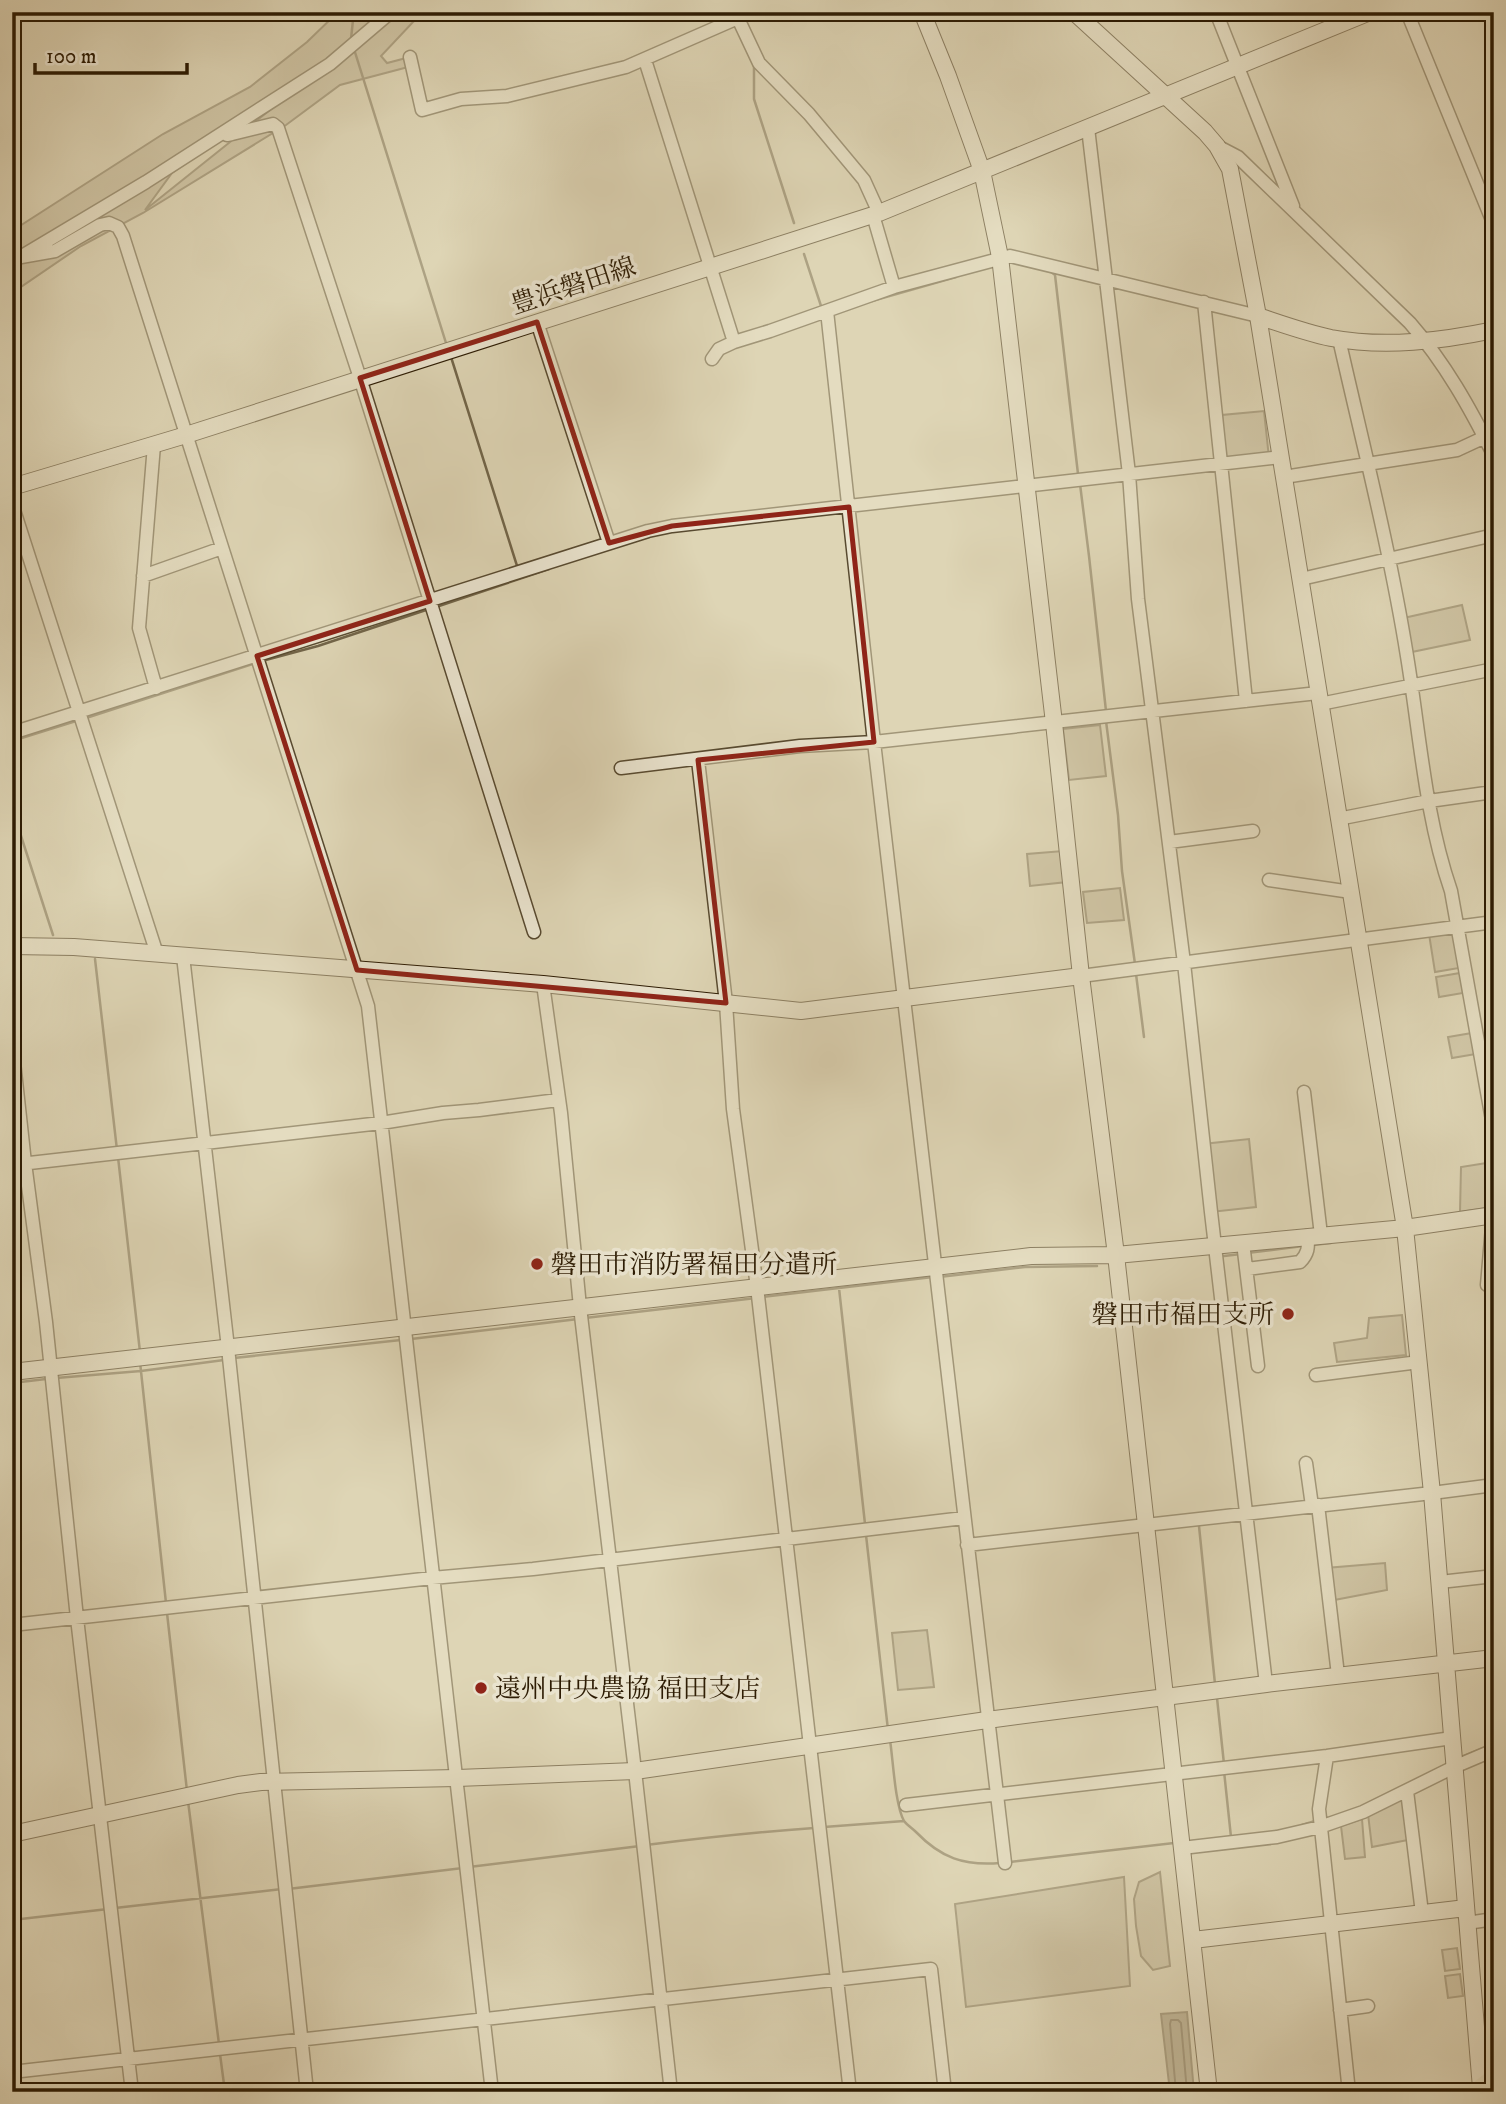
<svg xmlns="http://www.w3.org/2000/svg" width="1506" height="2104" viewBox="0 0 1506 2104" font-family="'IM FELL DW Pica','Noto Serif JP',serif">
  <style>
    .green { fill: #c0b597; stroke: #76684d; stroke-width: 2; fill-rule: evenodd }
    .water { fill: #a19678; stroke: #726549; stroke-width: 2 }
    .lines { fill: none; stroke-linecap: round; stroke-linejoin: round }
    .shore { stroke: #66583e; stroke-width: 2 }
    .stream { stroke: #726549; stroke-width: 2.5 }
    .street-casing { stroke: #584a30; stroke-width: 15 }
    .secondary-casing { stroke: #2c1b03; stroke-width: 18 }
    .primary-casing { stroke: #2c1b03; stroke-width: 20 }
    .street { stroke: #eae4cf; stroke-width: 12 }
    .secondary { stroke: #eae4cf; stroke-width: 16 }
    .primary { stroke: #ded5b5; stroke-width: 18 }
    .marked { fill: none; stroke: #8f2418; stroke-width: 5; stroke-linejoin: round }
    .poi-dot { fill: #8f2418; stroke: #eae4cf; stroke-width: 2.5 }
    .labels { text-anchor: middle; stroke-width: 7; stroke-linejoin: round; paint-order: stroke }
    .street-label { font-size: 26px; fill: #2c1b03; stroke: #eae4cf }
    .poi-label { font-size: 26px; fill: #2c1b03; stroke: #eae4cf; text-anchor: start }
  </style>
  <rect width="100%" height="100%" fill="#ded5b5"/>
  <filter id="stains"><feTurbulence type="fractalNoise" baseFrequency=".00286" numOctaves="4"/><feColorMatrix values="0 0 0 0 .2 0 0 0 0 .09 0 0 0 0 .02 0 0 0 .5 -.17"/></filter>
  <radialGradient id="worn" r=".72"><stop offset=".6" stop-color="#630" stop-opacity="0"/><stop offset="1" stop-color="#630" stop-opacity=".3"/></radialGradient>
  <path class="green" d="M338,12H374L380,21L391,12H428L413,22L381,56L387,63L410,57L412,66L340,85L286,125L143,213L81,246L12,293V231L163,134L250,87L307,42ZM304,81L305,82L145,210L172,173Z
    M1264,411L1269,458L1226,463L1222,415Z
    M1462,605L1470,640L1407,653L1399,619Z
    M1100,725L1106,776L1069,780L1063,729Z
    M1063,851L1067,882L1030,886L1027,854Z
    M1120,888L1124,920L1087,923L1083,892Z
    M1454,930L1459,968L1435,972L1429,934Z
    M1460,973L1463,993L1439,997L1436,977Z
    M1472,1033L1476,1054L1452,1058L1448,1037Z
    M1249,1139L1256,1207L1211,1212L1203,1144Z
    M1493,1162L1494,1207L1460,1212L1461,1167Z
    M1402,1315L1406,1355L1337,1362L1334,1343L1367,1338L1369,1318Z
    M1385,1563L1387,1590L1329,1601L1326,1568Z
    M927,1630L934,1687L898,1690L892,1633Z
    M1407,1791L1413,1839L1372,1847L1368,1814Z
    M1362,1819L1365,1857L1345,1859L1341,1826Z
    M1160,1872L1170,1966L1153,1970L1141,1956L1136,1926L1134,1899L1139,1882Z
    M1124,1877L1130,1986L966,2007L955,1904Z
    M1457,1948L1460,1969L1445,1971L1442,1950Z
    M1460,1974L1463,1996L1448,1998L1445,1976Z"/>
  <path class="water" d="M1187,2012L1194,2092H1170L1161,2014Z"/>
  <g class="lines">
    <path class="shore" d="M1176,2092L1170,2024L1171,2020H1178L1181,2023L1187,2092"/>
    <path class="stream" d="M351,39L353,20L361,12
      M354,49L446,343
      M754,65V99L794,223
      M804,254L822,309
      M1050,271L1055,275L1078,474
      M872,301L956,277
      M451,357L518,569
      M1080,484L1089,556L1106,711
      M436,607L549,569
      M262,661L318,646L429,609
      M86,718L256,663
      M1106,721L1118,815L1122,871L1135,964
      M12,741L76,721
      M12,808L53,935
      M95,959L117,1150
      M1136,974L1144,1037
      M118,1157L140,1352
      M1313,1245L1331,1243
      M1247,1253L1303,1246
      M1224,1256L1241,1254
      M939,1277L1025,1267L1097,1266
      M839,1288L865,1524
      M762,1297L933,1277
      M585,1318L756,1298
      M411,1339L578,1319
      M234,1358L401,1340
      M140,1362L166,1603
      M56,1378L141,1371L224,1360
      M12,1383L46,1379
      M1199,1526L1215,1684
      M866,1535L888,1730
      M167,1613L187,1791
      M1217,1698L1224,1764
      M890,1740C893,1759 895,1805 904,1821C907,1825 913,1829 916,1832C941,1858 964,1866 1000,1863
      M1459,1758L1494,1744
      M1224,1771L1231,1837
      M188,1801L219,2044
      M1302,1825L1315,1821
      M824,1827L904,1821
      M646,1845C702,1838 758,1832 814,1828
      M1010,1862L1174,1843
      M469,1867L640,1846
      M288,1889L463,1868
      M115,1908L282,1889
      M12,1920L108,1909
      M220,2054L225,2092"/>
    <g class="street-casing">
      <path id="street" d="M735,12L759,63L809,114L864,180L879,213
        M1216,12L1293,206
        M1407,12L1494,225
        M410,57L422,110L461,99L507,96L626,67L738,18
        M645,60L734,342
        M1088,128L1129,474L1138,599L1184,963L1211,1212L1266,1684
        M224,132L227,135L232,134L273,124L278,128L360,378L534,932
        M1217,146L1238,157L1410,323C1445,363 1470,408 1494,456
        M873,215L894,287
        M21,257L55,251L100,225L109,223L118,227L123,236L368,1006L492,2092
        M12,262L146,182L330,64L391,12
        M1204,302L1246,701
        M827,311L874,742L1005,1863
        M537,322L609,543
        M1339,339C1363,445 1390,550 1407,656C1420,735 1425,816 1451,891L1494,1131
        M712,359L719,349L734,342L770,331L894,287L1010,256L1258,316
        M154,445L139,628L156,688
        M1284,477L1457,450L1485,437
        M12,504L157,954
        M143,576L222,548
        M1301,579L1494,535
        M1320,704L1494,669
        M12,733L648,531L672,526L1281,457
        M698,760L726,1003L733,1109L757,1287L850,2092
        M621,768L800,746L874,742L1318,693
        M1338,819L1429,801L1493,792L1494,756
        M1169,842L1253,831
        M1269,880L1351,892
        M183,956L228,1348L307,2092
        M1081,976L1494,922
        M543,984L561,1113L580,1307L635,1771L671,2092
        M12,1044L25,1163L46,1322L77,1618L132,2092
        M1304,1092L1321,1235
        M12,1165L381,1123L443,1113L479,1110L558,1100
        M1243,1243L1258,1366
        M1247,1269L1300,1262C1308,1254 1309,1247 1307,1236
        M1487,1285L1493,1216
        M1316,1375L1419,1362
        M1306,1463L1312,1506
        M1318,1505L1338,1675
        M967,1545L1432,1493L1494,1485
        M1440,1582L1494,1576
        M12,1625L432,1578L533,1569L964,1518
        M1327,1756L1319,1809L1349,2092
        M1407,1791L1422,1913
        M906,1805L1327,1756L1452,1738
        M1182,1848L1277,1837L1320,1827L1363,1812L1454,1767L1494,1750
        M1467,1923L1494,1919
        M1340,2010L1368,2006
        M12,2072L931,1969L945,2092"/>
    </g>
    <g class="secondary-casing">
      <path id="secondary" d="M922,12L948,76L982,171L1000,257L1054,723L1081,976L1116,1255L1209,2092
        M1074,12L1205,132L1217,146L1230,169L1258,316L1405,1228L1432,1493L1481,2088
        M1258,316C1282,324 1307,333 1331,338C1385,348 1441,341 1494,330
        M12,487L186,435L879,213L1370,12
        M12,946L74,947L543,984L801,1011L1081,976
        M12,1372L1031,1256L1116,1255L1405,1228L1494,1215
        M12,1834L238,1785L261,1782L457,1778L635,1771L987,1720L1266,1684L1494,1658
        M1193,1940L1466,1908"/>
    </g>
    <g class="primary-casing">
      <path id="primary" d="M1480,2092L1481,2088L1494,2078"/>
    </g>
    <use href="#street" class="street"/>
    <use href="#secondary" class="secondary"/>
    <use href="#primary" class="primary"/>
  </g>
  <path d="M0 0H1506V2104H0ZM537,322L609,543L672,526L849,507L874,742L698,760L726,1003L357,970L257,656L430,601L360,378Z" fill="#ded5b5" fill-opacity=".55" fill-rule="evenodd"/>
  <path class="marked" d="M537,322L609,543L672,526L849,507L874,742L698,760L726,1003L357,970L257,656L430,601L360,378Z"/>
  <g class="poi-dot">
    <circle cx="537" cy="1264" r="7"/>
    <circle cx="1288" cy="1314" r="7"/>
    <circle cx="481" cy="1688" r="7"/>
  </g>
  <g class="labels">
    <g class="street-label">
      <text transform="translate(573 285) rotate(-18)" y="9">豊浜磐田線</text>
    </g>
    <g class="poi-label">
      <text x="551" y="1273">磐田市消防署福田分遣所</text>
      <text x="1274" y="1323" text-anchor="end">磐田市福田支所</text>
      <text x="495" y="1697">遠州中央農協 福田支店</text>
    </g>
  </g>
  <rect width="1506" height="2104" fill="none" stroke="#ded5b5" stroke-width="42"/>
  <rect x="14" y="14" width="1478" height="2076" fill="none" stroke="#2c1b03" stroke-width="3.5"/>
  <rect x="21" y="21" width="1464" height="2062" fill="none" stroke="#2c1b03" stroke-width="2"/>
  <path d="M35 63v10h152v-10" fill="none" stroke="#2c1b03" stroke-width="3.5"/>
  <text x="46" y="63" font-size="21" fill="#2c1b03" stroke="#eae4cf" stroke-width="5" paint-order="stroke">100 m</text>
  <rect width="100%" height="100%" filter="url(#stains)"/>
  <rect width="100%" height="100%" fill="url(#worn)"/>
</svg>
